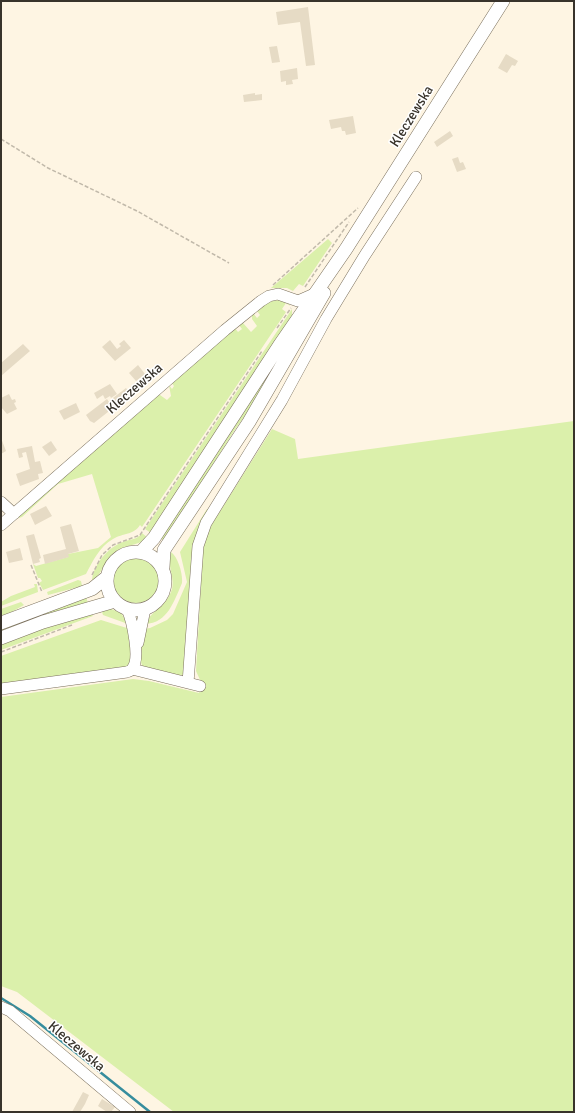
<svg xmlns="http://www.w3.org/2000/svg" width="575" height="1113" viewBox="0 0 575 1113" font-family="Signika,sans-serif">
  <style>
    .green { fill: #dbf0ab }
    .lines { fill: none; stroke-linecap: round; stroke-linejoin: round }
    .stream { stroke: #368d9d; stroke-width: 2.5 }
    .building { fill: #e6dbc5 }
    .minor-casing { stroke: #7b705d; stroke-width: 12 }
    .major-casing { stroke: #7b705d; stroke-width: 14 }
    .path { stroke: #c1b9aa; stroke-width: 1.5; stroke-dasharray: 4 2; stroke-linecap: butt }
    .minor { stroke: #fff; stroke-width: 11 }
    .major { stroke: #fff; stroke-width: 13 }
    .labels { text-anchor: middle; stroke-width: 3; stroke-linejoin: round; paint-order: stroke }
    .street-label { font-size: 14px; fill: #38332b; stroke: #fff }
  </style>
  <rect width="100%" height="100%" fill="#fef5e3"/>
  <path class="green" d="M328,239L332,243L303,286L299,284L293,291L287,288H271Z
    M321,288L248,412L236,428L164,541L160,538Z
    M279,300L288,303L290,306L286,303L282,309L286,312L142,527L140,525C134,535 123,533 113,539C99,547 93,561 86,574L43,590L39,583L42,581L40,578H38L33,564L36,566L68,557V554L98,548L111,537L92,474L58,484L22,517L19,518V516L157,395H160L167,400L171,396L169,385L172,389L174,386L171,382L234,327L238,332L242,329L238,324L243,323L251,332L257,326L252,319V315L253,313L257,318L260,315L257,311L267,302Z
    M292,309V317L151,533L145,529Z
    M574,421V1112H174L17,992L1,986V697L133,679L149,681L199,693L201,682L196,671L203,549L207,532L272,429L295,439L298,459Z
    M207,509L210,511L203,523L185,673L180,676L143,667L140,660L144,629L150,628L167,620L173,614L187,582L180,552Z
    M142,533L148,538C138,546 124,544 114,553C104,561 102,574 92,582C92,566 108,547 123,542C130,539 137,540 142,533Z
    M171,552C178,557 183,574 182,583C174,601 168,623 145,624C152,610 167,606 172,589C175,576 166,564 171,552Z
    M113 580a23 23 0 1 1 46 0a23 23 0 1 1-46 0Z
    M78,580L81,581L82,586L48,595L47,592Z
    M34,584H37L38,592L1,606V602L11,596L35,587Z
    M86,597L88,603L1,632V628Z
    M21,602L24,605L1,618V609Z
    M109,608L121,613L128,624L103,615L101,609Z
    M91,612L93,616L1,650V642Z
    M101,620L130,629L131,661L127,667L1,685V656Z"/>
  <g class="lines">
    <path class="stream" d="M1,998L30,1016L150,1112"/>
  </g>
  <path class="building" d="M308,7L315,65L306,66L300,22L278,25L276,12Z
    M277,46L280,62L272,63L269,47Z
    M506,54L518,61L515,66L512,65L507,73L498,68Z
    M297,68L298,79L292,80L293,84L286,85V81L281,82L280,71Z
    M255,93V95L262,94V100L244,102L243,95Z
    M353,116L356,133L346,135L345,131H342L341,127L331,129L329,120Z
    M450,131L453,136L437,147L434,142Z
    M458,157L460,163L463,162L466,169L457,172L452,159Z
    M110,340L117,349L121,346L119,344L124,340L131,348L115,361L102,347Z
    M23,344L30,351L1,376V363Z
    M138,365L145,374L136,381L129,373Z
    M110,384L117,394L111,398L110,396L105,399L103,395L97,399L94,393Z
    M126,388L130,394L117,404L113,398Z
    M9,394L12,400L15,399L16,402L14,403L17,409L7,414L1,407V398Z
    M107,399L113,408L94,423L90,421L86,415Z
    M76,403L80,412L64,420L59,411Z
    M1,438L6,451L1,454Z
    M51,441L57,450L49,456L42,447Z
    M32,446L35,462L40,461L43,473L38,474L39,479L20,486L16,474L30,469L26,452L22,453L23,457L19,458L17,449Z
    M46,506L52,516L35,525L30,514Z
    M71,524L79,551L68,554L69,557L45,564L43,555L66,549L60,527Z
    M34,534L41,558L39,559L40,562L33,564L26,536Z
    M20,548L23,560L9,563L6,552Z
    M83,1092L89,1095L85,1104L80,1112H72Z
    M102,1099L115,1107L111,1112H107L98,1106Z"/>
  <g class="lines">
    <g class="minor-casing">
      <path id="minor" d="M1,502L14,514
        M1,525L225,330L261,301L269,296L278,294L298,301L314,294
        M138,643L145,609
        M132,669L200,686
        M188,683L198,546L206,523L282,400L326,319L365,255L416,177
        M1,689L127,672C129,671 131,671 132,669C141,659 132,620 127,609
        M1,1007L10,1011L130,1112"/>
    </g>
    <g class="major-casing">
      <path id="major" d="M107 581a29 29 0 1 1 58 0a29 29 0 1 1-58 0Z
        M141,552L154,538L279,346L346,249L503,1
        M163,567L164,550L249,422L324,293
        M1,623L92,589L107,577
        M1,638L43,622L115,601"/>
    </g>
    <path class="path" d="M1,2L2,1
      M1,139L48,168L137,211L229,263
      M273,285L358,208
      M305,287L349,222
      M277,328L291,308
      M31,565L42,592
      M92,575L102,555L113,545L140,535L262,351
      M1,652L72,625"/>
    <use href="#minor" class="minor"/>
    <use href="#major" class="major"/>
  </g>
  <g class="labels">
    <g class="street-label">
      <text transform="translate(411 116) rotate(-58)" y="5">Kleczewska</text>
      <text transform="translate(134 388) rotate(-41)" y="5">Kleczewska</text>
      <text transform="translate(77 1046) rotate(40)" y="5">Kleczewska</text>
    </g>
  </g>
  <rect width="575" height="1113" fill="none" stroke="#38332b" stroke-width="4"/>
</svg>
